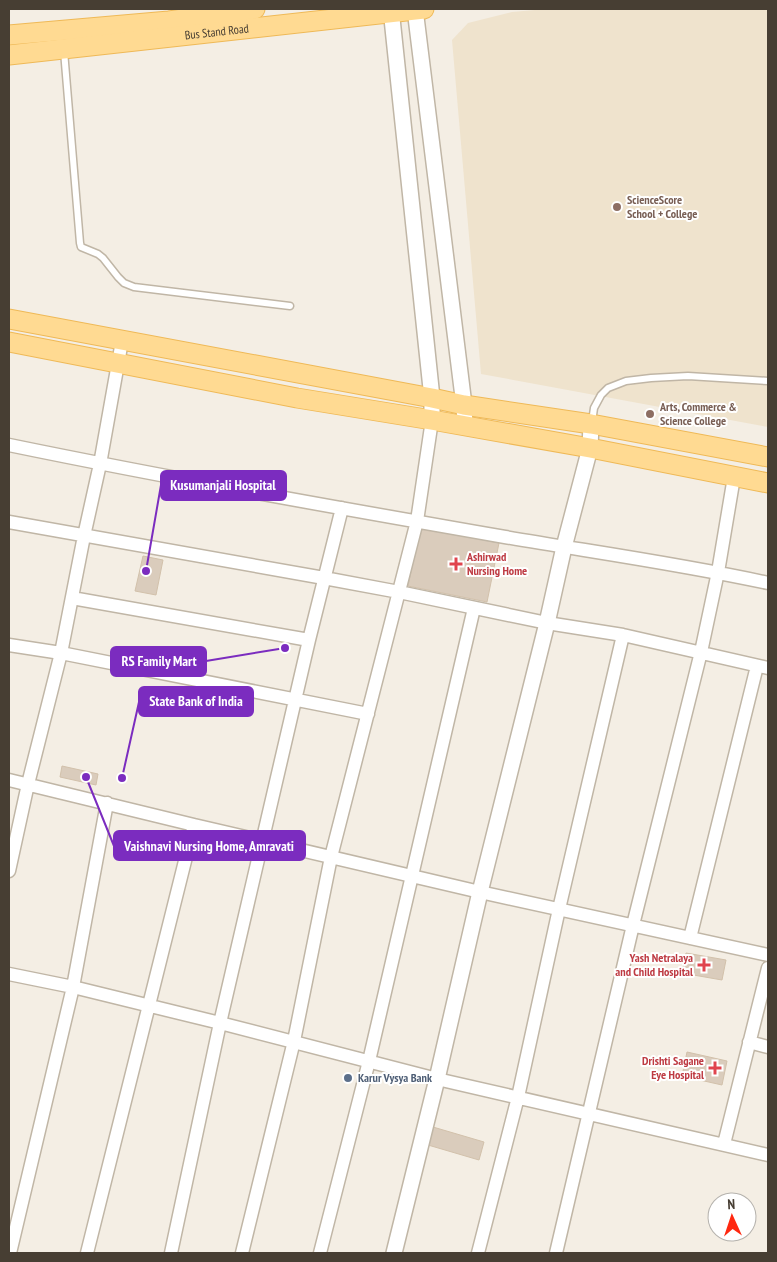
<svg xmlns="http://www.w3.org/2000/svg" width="777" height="1262" viewBox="0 0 777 1262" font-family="'PT Sans Narrow',sans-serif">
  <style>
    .education { fill: #efe3cd }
    .building { fill: #daccbc; stroke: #d2c1ab }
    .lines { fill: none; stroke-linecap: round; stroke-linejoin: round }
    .service-casing { stroke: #c0b6a6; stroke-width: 9 }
    .minor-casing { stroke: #c0b6a6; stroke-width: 15 }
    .tertiary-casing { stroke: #c0b6a6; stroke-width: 18 }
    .primary-casing { stroke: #efb957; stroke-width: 21 }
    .service { stroke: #fff; stroke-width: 6 }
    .minor { stroke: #fff; stroke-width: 12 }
    .tertiary { stroke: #fff; stroke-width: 15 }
    .primary { stroke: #ffda92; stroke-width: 19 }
    .education-dot { fill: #8d6e63; stroke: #fff; stroke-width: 2 }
    .health-dot { fill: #e0444e; stroke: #fff; stroke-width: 2 }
    .service-dot { fill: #5c6f8a; stroke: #fff; stroke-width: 2 }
    .labels { text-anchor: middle; stroke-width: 4; stroke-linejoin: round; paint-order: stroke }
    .street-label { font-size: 12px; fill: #473e33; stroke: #fff }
    .education-label { font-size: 12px; font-weight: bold; fill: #785e54; stroke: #fff; text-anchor: start }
    .health-label { font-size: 12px; font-weight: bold; fill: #be3a42; stroke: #fff; text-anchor: end }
    .service-label { font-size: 12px; font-weight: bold; fill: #4e5e75; stroke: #fff; text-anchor: start }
    .leader { fill: none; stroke: #7b2cbf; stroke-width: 2 }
    .callout-dot { fill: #7b2cbf; stroke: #fff; stroke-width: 2 }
    .callout { fill: #7b2cbf; stroke: #7b2cbf; stroke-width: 2 }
    .callout-label { font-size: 14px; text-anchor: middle; font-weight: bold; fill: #fff }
  </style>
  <rect width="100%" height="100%" fill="#f4eee4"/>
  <path class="education" d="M546,9H768V427L481,374L452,40L468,23L512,12Z"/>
  <path class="building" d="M420,527L499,543L487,602L408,586Z
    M143,556L163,560L156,595L135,591Z
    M62,766L98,774L96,785L60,777Z
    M686,953L726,960L722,980L682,973Z
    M687,1052L727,1061L722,1085L682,1076Z
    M433,1127L484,1142L479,1160L428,1145Z"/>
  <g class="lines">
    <g class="service-casing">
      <path id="service" d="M64,51L80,243L81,247L98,254L103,258L118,277L124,283L134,287L290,306
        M592,422L594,408L601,395L608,388L626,381L651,378L688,376L768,381"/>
    </g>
    <g class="minor-casing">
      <path id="minor" d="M9,445C174,479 339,508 505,537C593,552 681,564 768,583
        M9,522L324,578L399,592L547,623L623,635L768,668
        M72,598L309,640
        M9,645L61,653L368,714
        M9,780L194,825L480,892L768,955
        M9,871L28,784L61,653L84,536L100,464L122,341
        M690,938L757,666
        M9,974L73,987L220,1023L437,1079L768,1155
        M749,1042L768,1047
        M724,1144L768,968
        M10,1253L73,987L107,803
        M87,1253L194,825
        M171,1253L220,1023L309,640L342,508
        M242,1253L294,1041L331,857L417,521L432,420
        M320,1253L369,1061L474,608
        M478,1253L518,1097L559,909L623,635
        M556,1253L633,925L701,652L718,572L734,477"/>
    </g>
    <g class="tertiary-casing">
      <path id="tertiary" d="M391,9L432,398V420
        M415,9L464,405L465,426
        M394,1253L437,1079L480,892L547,623L564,547L590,448L591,424"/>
    </g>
    <g class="primary-casing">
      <g id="primary">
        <path d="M9,35L169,21L255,9"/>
        <path id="s1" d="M9,55L424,9"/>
        <path d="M9,319L432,398L464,405L591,424L768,457"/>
        <path d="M9,342L297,398L432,420L590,448L768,483"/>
      </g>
    </g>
    <use href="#service" class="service"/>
    <use href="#minor" class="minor"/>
    <use href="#tertiary" class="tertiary"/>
    <use href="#primary" class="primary"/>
  </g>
  <g class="education-dot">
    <circle cx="617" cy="207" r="5"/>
    <circle cx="650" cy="414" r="5"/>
  </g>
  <g class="health-dot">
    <path d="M453.5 556.5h5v5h5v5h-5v5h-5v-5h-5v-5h5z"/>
    <path d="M701.5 957.5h5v5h5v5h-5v5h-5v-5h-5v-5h5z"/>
    <path d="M712.5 1060.5h5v5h5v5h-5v5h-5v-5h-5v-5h5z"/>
  </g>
  <circle class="service-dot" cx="348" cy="1078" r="5"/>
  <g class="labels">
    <g class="street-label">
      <text dy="4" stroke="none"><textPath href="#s1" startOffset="209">Bus Stand Road</textPath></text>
    </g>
    <g class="education-label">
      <text x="627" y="204">ScienceScore<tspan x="627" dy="14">School + College</tspan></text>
      <text x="660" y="411">Arts, Commerce &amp;<tspan x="660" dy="14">Science College</tspan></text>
    </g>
    <g class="health-label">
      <text x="467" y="561" text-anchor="start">Ashirwad<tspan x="467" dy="14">Nursing Home</tspan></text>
      <text x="693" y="962">Yash Netralaya<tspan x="693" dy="14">and Child Hospital</tspan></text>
      <text x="704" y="1065">Drishti Sagane<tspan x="704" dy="14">Eye Hospital</tspan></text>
    </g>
    <g class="service-label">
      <text x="358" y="1082">Karur Vysya Bank</text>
    </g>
  </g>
  <path class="leader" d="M146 571L161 485M285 648L206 661M122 778L139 702M86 777L114 846"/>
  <g class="callout-dot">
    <circle cx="146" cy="571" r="5"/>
    <circle cx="285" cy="648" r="5"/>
    <circle cx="122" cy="778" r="5"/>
    <circle cx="86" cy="777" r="5"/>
  </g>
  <g class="callout">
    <rect x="161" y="471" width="125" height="29" rx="5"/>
    <rect x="111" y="647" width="95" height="29" rx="5"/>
    <rect x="139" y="687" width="114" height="29" rx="5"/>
    <rect x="114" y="831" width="191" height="29" rx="5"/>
  </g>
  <g class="callout-label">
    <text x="223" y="490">Kusumanjali Hospital</text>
    <text x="159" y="666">RS Family Mart</text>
    <text x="196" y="706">State Bank of India</text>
    <text x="209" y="851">Vaishnavi Nursing Home, Amravati</text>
  </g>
  <rect width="777" height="1262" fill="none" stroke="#473e33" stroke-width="20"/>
  <g transform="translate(732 1217) rotate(357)"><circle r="24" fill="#ffffff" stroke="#b5b2ad"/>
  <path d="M0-4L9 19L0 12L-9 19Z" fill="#ff2810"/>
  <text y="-8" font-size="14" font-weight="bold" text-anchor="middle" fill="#473e33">N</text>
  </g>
</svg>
